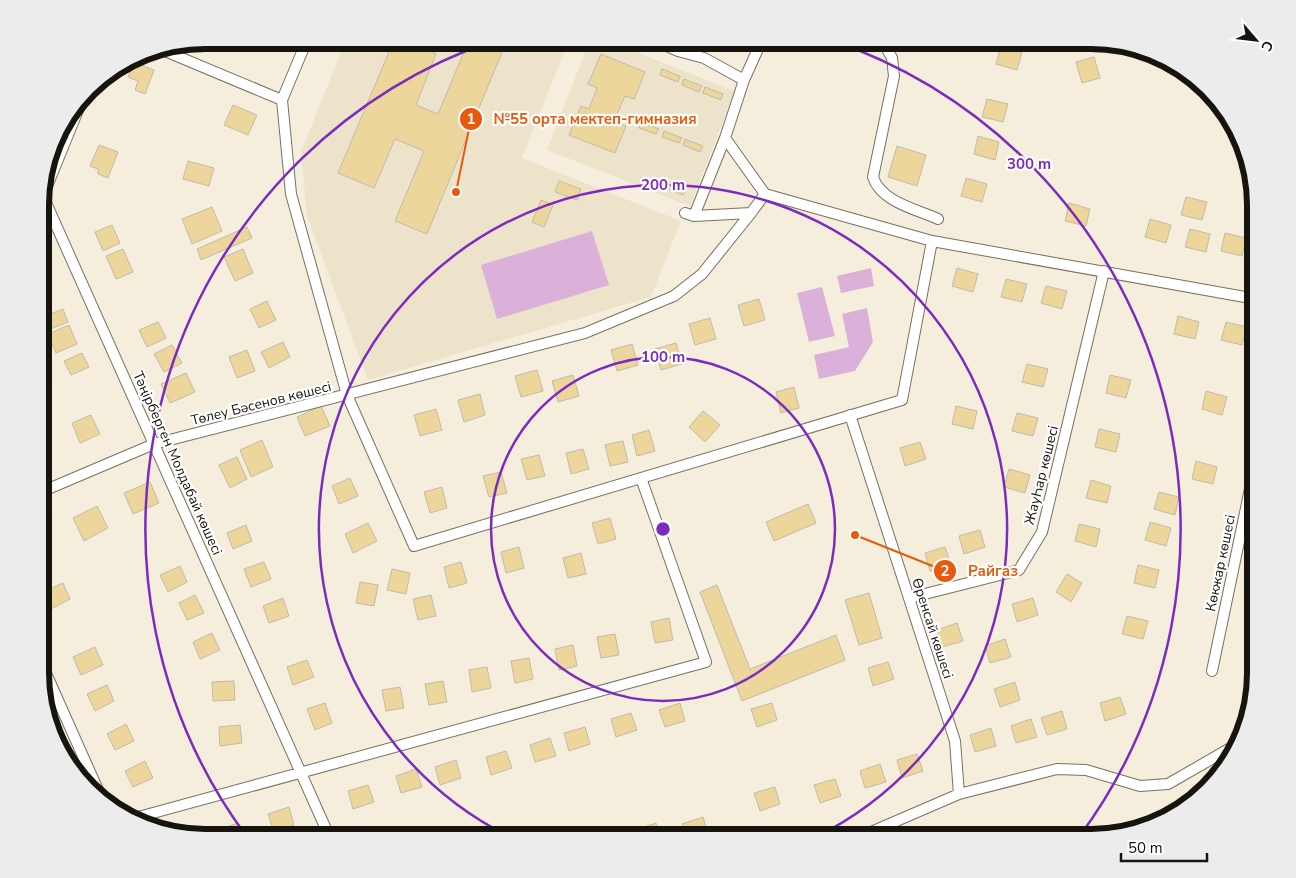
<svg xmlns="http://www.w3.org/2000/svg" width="1296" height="878" viewBox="0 0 1296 878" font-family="'Nunito Sans',sans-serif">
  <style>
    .built { fill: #ede3ca }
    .green { fill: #dbb1d9 }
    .building { fill: #edd69c; stroke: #c2bbaa }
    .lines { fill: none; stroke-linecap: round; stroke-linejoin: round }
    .minor-casing { stroke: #777161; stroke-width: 12 }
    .minor { stroke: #fff; stroke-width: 10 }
    .ring { fill: none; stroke: #7b2cbf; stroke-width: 2.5 }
    .labels { text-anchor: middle; stroke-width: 4.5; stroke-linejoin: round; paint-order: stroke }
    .street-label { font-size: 14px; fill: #17140e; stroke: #fff }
    .rim { fill: none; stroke: #17140e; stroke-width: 6 }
    .centre { fill: #7b2cbf; stroke: #fff; stroke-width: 2.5 }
    .ring-label { font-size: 15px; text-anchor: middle; font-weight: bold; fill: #7b2cbf; stroke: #fff; stroke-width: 4.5; stroke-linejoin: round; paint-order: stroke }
    .leader { fill: none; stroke: #e8590c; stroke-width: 2 }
    .callout-dot { fill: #e8590c; stroke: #fff; stroke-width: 2 }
    .mark-label { font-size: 15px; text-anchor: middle; font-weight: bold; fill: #fff }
    .callout-label { font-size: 15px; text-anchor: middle; font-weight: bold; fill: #e8590c; stroke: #fff; stroke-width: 4.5; stroke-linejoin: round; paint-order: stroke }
  </style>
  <rect width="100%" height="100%" fill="#f6eedc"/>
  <path class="built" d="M346,40H569L522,158L681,221L651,297L368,380L307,216L301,152Z
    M590,40H605L735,91L690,206L547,150Z"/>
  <path class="green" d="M592,231L609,285L497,319L481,265Z
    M871,268L874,286L841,293L837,276Z
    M822,287L835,336L809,342L797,293Z
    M867,308L873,342L855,371L819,379L814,355L849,347L842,314Z"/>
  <path class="building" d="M394,40H402L436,54L416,105L438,114L469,40H494L505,45L427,234L395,221L424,151L395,139L374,188L338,173Z
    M1001,46L1022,52L1017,70L996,64Z
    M601,54L645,72L634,99L625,96L614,121L626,126L615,153L569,135L581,106L589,109L597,88L588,84Z
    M1094,57L1100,78L1082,83L1076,62Z
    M134,62L154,70L145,94L135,90L138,81L128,77Z
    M662,69L680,76L678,82L660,75Z
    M684,79L702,86L699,92L682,85Z
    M705,87L723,94L721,100L703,93Z
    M987,99L1008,104L1003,122L982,117Z
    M233,105L257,115L248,135L224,125Z
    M641,122L659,129L656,134L639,128Z
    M664,131L682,138L679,143L662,137Z
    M978,136L999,142L995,160L974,154Z
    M685,139L703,146L700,152L683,145Z
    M99,145L118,152L108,178L98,174V169L90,166Z
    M897,146L926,155L917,186L888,177Z
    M188,161L214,168L209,186L183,179Z
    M966,178L987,184L982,202L961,196Z
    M559,181L581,189L577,200L555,192Z
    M668,182L686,189L683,195L666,188Z
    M1186,197L1207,202L1202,220L1181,215Z
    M541,200L553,205L544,227L532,222Z
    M1069,203L1090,209L1086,226L1065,221Z
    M212,207L222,231L192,244L182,219Z
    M1150,219L1171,225L1166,243L1145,237Z
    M112,225L120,243L103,251L95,232Z
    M247,227L252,238L201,260L197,249Z
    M1190,229L1210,234L1206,252L1185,247Z
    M1225,233L1246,238L1242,256L1221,251Z
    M123,249L133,272L116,279L106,256Z
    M243,249L253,273L235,281L224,257Z
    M957,268L978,274L973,292L952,286Z
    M1006,279L1027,284L1022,302L1001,297Z
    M1046,286L1067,291L1062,309L1041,303Z
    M759,299L765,320L744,326L738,305Z
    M267,301L276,320L259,328L250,309Z
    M63,309L68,322L48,330L43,317Z
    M1178,316L1199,322L1195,339L1174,334Z
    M710,318L716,339L695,345L689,324Z
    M158,322L166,338L147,347L139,330Z
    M1226,322L1247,327L1242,345L1221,340Z
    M69,325L77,344L56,353L48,334Z
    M283,342L290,357L269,368L261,352Z
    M676,343L682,364L661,370L655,349Z
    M632,344L638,365L617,371L611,350Z
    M172,345L182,363L164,372L154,354Z
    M247,350L255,371L237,378L229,357Z
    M82,353L89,367L71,375L64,361Z
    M1027,364L1048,369L1043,387L1022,382Z
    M537,370L543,391L521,397L515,376Z
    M186,373L195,392L170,403L161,384Z
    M573,375L579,396L558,402L552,381Z
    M1110,375L1131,380L1126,398L1106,393Z
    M794,387L799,408L781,413L776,392Z
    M1206,391L1227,397L1222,415L1202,409Z
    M480,394L485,415L464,422L458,400Z
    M321,406L330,426L305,436L297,417Z
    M956,406L977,411L973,429L952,424Z
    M436,409L442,430L420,436L414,415Z
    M703,411L720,425L705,442L689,427Z
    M1017,413L1038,418L1033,436L1012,431Z
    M91,415L100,434L80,443L72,423Z
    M41,420L48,436L41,438Z
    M1099,429L1120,434L1116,452L1095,447Z
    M649,430L655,451L637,456L632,435Z
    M262,440L273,467L251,477L240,450Z
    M623,441L628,462L610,466L605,445Z
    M920,442L926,459L905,466L900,448Z
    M583,449L589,469L571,474L566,453Z
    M539,455L545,476L527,480L521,459Z
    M237,457L247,479L230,488L219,465Z
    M1196,461L1217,467L1213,484L1192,479Z
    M1009,469L1030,475L1025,493L1004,487Z
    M501,472L507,493L489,497L483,476Z
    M350,478L358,496L339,504L332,486Z
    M1091,480L1111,486L1107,503L1086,498Z
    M150,482L159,503L133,514L124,493Z
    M442,487L447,508L430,513L424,492Z
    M1159,492L1179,497L1175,515L1154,509Z
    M808,504L816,523L774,541L766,522Z
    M97,506L108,528L84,541L73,518Z
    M610,518L616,539L598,544L592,523Z
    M1150,522L1171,528L1166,546L1145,540Z
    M368,523L377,541L353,553L345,534Z
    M1079,524L1100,529L1096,547L1075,541Z
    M246,525L252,541L233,549L227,533Z
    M980,530L985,547L964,554L959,536Z
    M42,533L52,557L41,562V534Z
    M519,547L524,568L506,573L501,552Z
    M945,547L951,565L930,571L925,553Z
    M581,553L586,574L568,578L563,558Z
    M264,562L271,579L251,587L244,569Z
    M461,562L467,583L449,588L444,567Z
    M1138,565L1159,570L1155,588L1134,583Z
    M180,566L187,582L168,592L160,575Z
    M392,569L410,573L406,594L387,590Z
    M1067,574L1082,583L1071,602L1056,592Z
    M360,582L378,585L374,606L356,603Z
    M63,583L70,599L51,609L43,592Z
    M717,585L750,669L836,635L845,660L742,701L700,592Z
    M869,593L882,638L859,645L845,600Z
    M195,595L204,613L187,620L179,603Z
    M431,595L436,616L418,620L413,599Z
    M283,598L289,616L269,623L263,606Z
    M1033,598L1038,615L1017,622L1012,604Z
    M1127,616L1148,621L1143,639L1122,634Z
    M669,618L673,640L655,643L651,622Z
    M957,623L963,641L942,647L937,630Z
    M212,633L220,650L200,659L193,642Z
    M615,634L619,655L601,658L597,637Z
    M1249,636L1256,637V656L1245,654Z
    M1005,639L1011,657L990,663L985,646Z
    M573,645L577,666L559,670L555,649Z
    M95,647L103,665L81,675L73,657Z
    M529,658L533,679L515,683L511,661Z
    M307,660L314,677L293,685L287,667Z
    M888,662L894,679L873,686L868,668Z
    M487,667L491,688L472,692L469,670Z
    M234,681L235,700L213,701L212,682Z
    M443,681L447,702L429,705L425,684Z
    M1015,682L1020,700L1000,707L994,689Z
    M107,685L114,701L95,711L87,694Z
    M400,687L404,708L386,711L382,690Z
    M1120,697L1126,714L1105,721L1100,703Z
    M325,703L332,723L315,730L307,709Z
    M680,703L685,721L665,727L659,710Z
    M772,703L777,720L757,727L751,709Z
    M1062,711L1067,729L1047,735L1041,718Z
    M631,713L637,730L616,737L611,719Z
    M1031,719L1037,737L1016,743L1011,726Z
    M126,724L134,741L115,750L107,734Z
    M240,725L242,743L220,746L219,727Z
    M585,727L590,744L569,751L564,733Z
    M991,728L996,746L975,752L970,735Z
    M550,738L556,756L535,762L530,745Z
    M506,751L512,768L491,775L486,757Z
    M917,754L923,771L902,778L897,760Z
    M456,760L461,778L440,785L435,767Z
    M145,761L153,778L133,787L125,771Z
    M880,764L886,782L865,788L860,771Z
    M416,769L422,787L401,793L396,776Z
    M835,779L841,796L820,803L814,785Z
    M368,785L374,802L353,809L348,791Z
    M775,787L780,804L760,811L754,793Z
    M289,807L294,825L274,832L268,814Z
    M703,817L708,835L687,838L682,824Z
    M238,823L242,838H220L217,830Z
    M656,823L661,838H638L635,830Z
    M1051,828L1054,838H1031L1030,834Z"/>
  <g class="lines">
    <g class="minor-casing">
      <path id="minor" d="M653,40L678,51L704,58L744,80L725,138L765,194L932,241
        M882,40L892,58L894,76L873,177C881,202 916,209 938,219
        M160,49L282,100L291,194L347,395L414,546L902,400L932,241L1256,299
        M744,80L762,40
        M83,98L43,196L330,838
        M282,100L307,40
        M685,213L694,216L725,138
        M694,216L751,213L765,194
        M850,415L955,741L959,794
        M41,492L154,444L585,333L674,296L702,274L751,213
        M909,598L1019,570L1042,532L1104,271
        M41,662L102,799
        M1212,671L1256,460
        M131,819L706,662L641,478
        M857,838L959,794L1057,769L1086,770L1140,786L1168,784L1234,746"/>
    </g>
    <use href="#minor" class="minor"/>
  </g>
  <g class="ring">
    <circle cx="663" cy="529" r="172"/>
    <path d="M510 837A344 344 0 1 1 816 837"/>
    <path d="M247 837A517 517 0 0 1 495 40M831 40A517 517 0 0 1 1079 837"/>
  </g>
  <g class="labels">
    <g class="street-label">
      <text transform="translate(261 403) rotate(-14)" y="5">Төлеу Бәсенов көшесі</text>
      <text transform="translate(178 463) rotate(66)" y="5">Тәңірберген Молдабай көшесі</text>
      <text transform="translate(1041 475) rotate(-76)" y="5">ЖауҺар көшесі</text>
      <text transform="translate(1220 563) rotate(-78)" y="5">Көкжар көшесі</text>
      <text transform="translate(933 628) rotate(72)" y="5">Өренсай көшесі</text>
    </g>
  </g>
  <path d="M0 0H1296V878H0ZM205 49H1091A156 156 0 0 1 1247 205V673A156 156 0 0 1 1091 829H205A156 156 0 0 1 49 673V205A156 156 0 0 1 205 49Z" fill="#ececec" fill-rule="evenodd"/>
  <path class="rim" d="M205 49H1091A156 156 0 0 1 1247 205V673A156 156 0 0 1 1091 829H205A156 156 0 0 1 49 673V205A156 156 0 0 1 205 49Z"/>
  <circle cx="663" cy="529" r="8" class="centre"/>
  <g class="ring-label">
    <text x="1029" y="169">300 m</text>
    <text x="663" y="190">200 m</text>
    <text x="663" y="362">100 m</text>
  </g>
  <path class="leader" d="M456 192L471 119M855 535L945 571"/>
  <g class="callout-dot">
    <circle cx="456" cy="192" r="5"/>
    <circle cx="855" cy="535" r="5"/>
    <circle cx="471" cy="119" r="12"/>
    <circle cx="945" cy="571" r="12"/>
  </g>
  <g class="mark-label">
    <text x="471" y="124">1</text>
    <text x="945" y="576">2</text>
  </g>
  <g class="callout-label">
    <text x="595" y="124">№55 орта мектеп-гимназия</text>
    <text x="993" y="576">Райгаз</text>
  </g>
  <g transform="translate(1256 40) rotate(118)" stroke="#ffffff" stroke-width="4" paint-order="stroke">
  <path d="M0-4L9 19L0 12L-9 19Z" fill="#17140e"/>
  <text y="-8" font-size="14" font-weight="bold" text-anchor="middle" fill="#17140e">С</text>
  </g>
  <path d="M1121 853v8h86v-8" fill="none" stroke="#17140e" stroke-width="2.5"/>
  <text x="1128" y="853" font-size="15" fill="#17140e" stroke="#ffffff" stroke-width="4" paint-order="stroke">50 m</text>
</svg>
